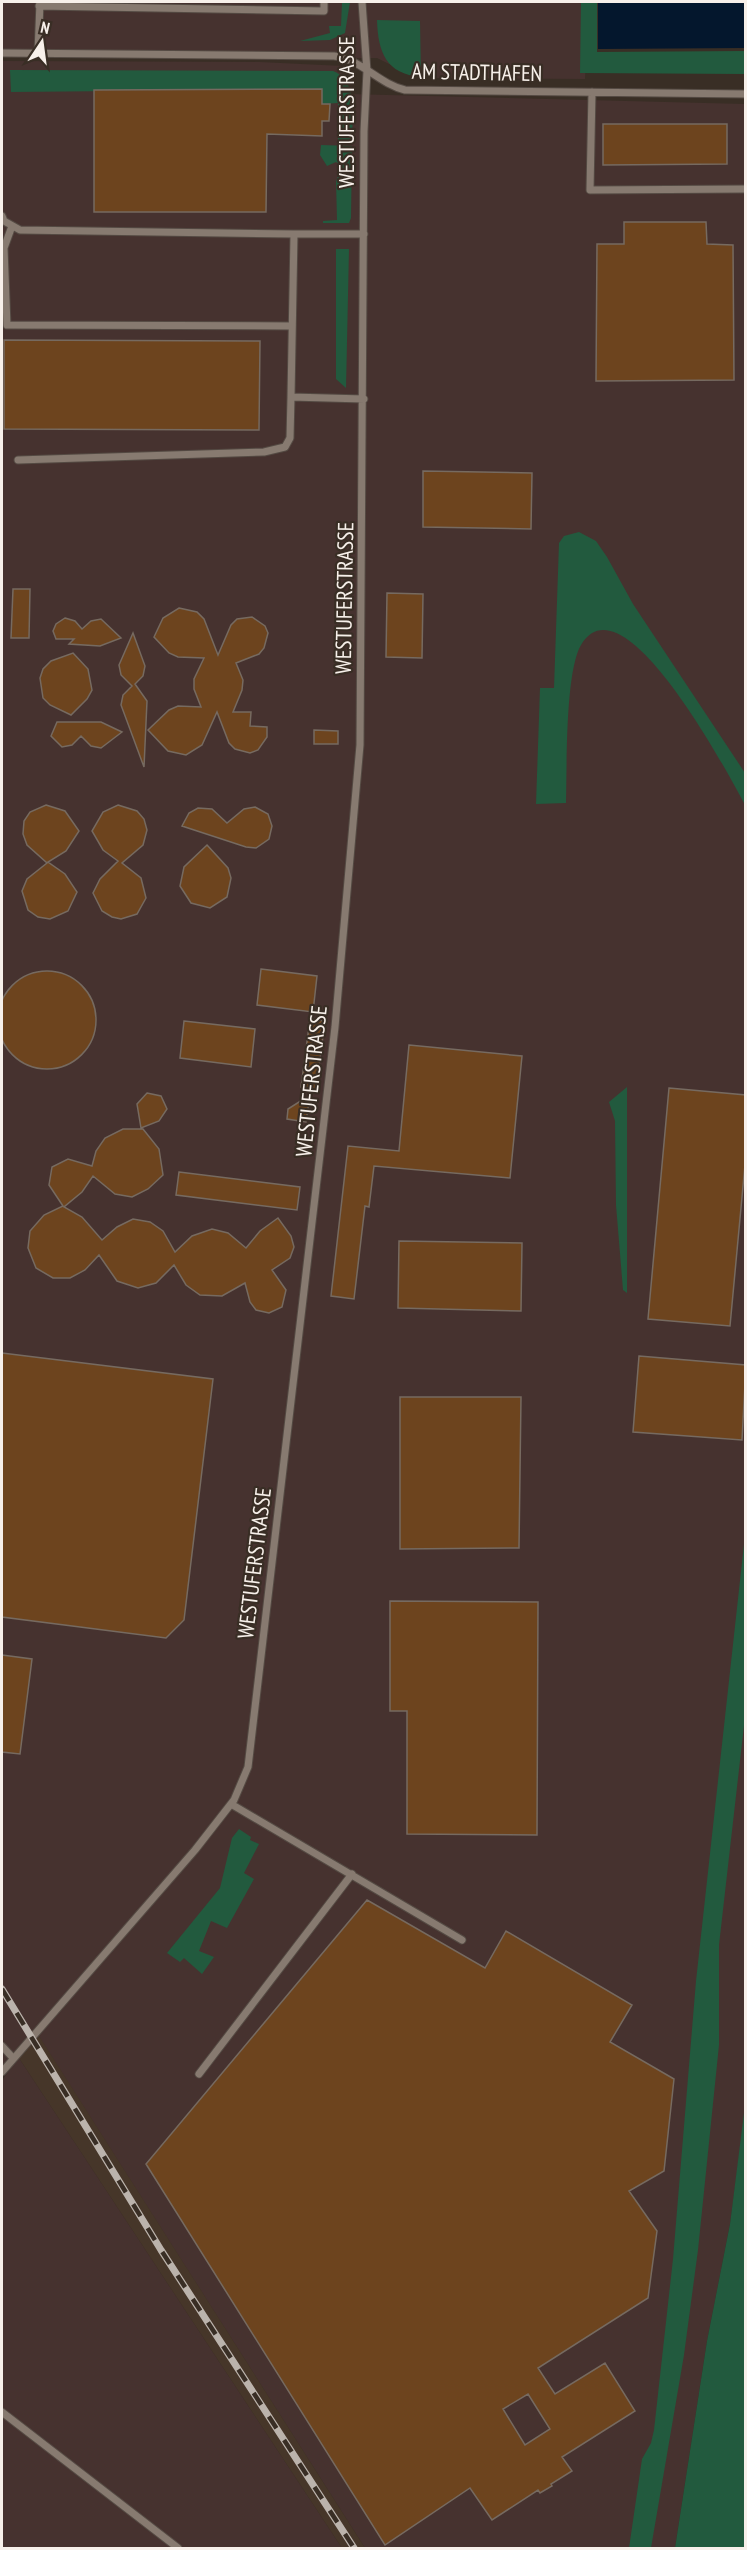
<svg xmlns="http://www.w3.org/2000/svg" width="747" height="2550" viewBox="0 0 747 2550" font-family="'PT Sans Narrow',sans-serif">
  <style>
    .industrial { fill: #46322f }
    .built { fill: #463629 }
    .green { fill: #225a3e }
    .water { fill: #04172d }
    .building { fill: #6d441e; stroke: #766a60; stroke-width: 1.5; fill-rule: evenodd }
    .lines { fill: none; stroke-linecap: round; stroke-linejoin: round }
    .service-casing { stroke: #544a43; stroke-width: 9 }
    .service { stroke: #877a70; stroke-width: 7 }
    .rail-casing { stroke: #bbb3ac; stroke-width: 7 }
    .rail { stroke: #392e25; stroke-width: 4.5; stroke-dasharray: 14; stroke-linecap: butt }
    .labels { text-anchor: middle; stroke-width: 4.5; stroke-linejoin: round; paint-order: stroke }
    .street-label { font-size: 22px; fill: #f7f0ea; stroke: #392e25 }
  </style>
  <rect width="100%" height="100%" fill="#392e25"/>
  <path class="industrial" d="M2,2H588L585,79L435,78L391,65L377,58L2,57Z
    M2,61L260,62L343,66L347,94L745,104L746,2105L730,2224L707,2341L675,2548H365L34,2029L2,2066Z
    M19,2058L342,2548H2V2080Z"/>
  <path class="built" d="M39,2036L365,2548H342L19,2058Z"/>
  <path class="green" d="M342,2H350L345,33L330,40L300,41L330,33L329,26H341Z
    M581,2H597V52L745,51V74L580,73Z
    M377,20L420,21L421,77C386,74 378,52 377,20Z
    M10,70L333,71C359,81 352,117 352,140H338V103L322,104V89L11,92Z
    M321,145L352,146L351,218L349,223H323V221L337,220L336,181L342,167L336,162L327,166L320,155Z
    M336,249H349L346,388L336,379Z
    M579,532L596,541L607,557L633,604L745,773V805C730,777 623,574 581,645C565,672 567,768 566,803L536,804L540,688H554L559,543L564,536Z
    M627,1087V1293L623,1290L616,1205L615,1121L609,1102Z
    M745,1535L746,1708L719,1945V2045L698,2250L684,2355L651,2548H629L642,2459L651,2443L654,2430L673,2259L696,1981Z
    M239,1829L251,1837L250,1840L259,1844L244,1873L254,1879L227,1928L211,1921L199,1951L214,1957L202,1974L184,1958L180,1962L167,1953L220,1888L232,1838Z
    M745,2105V2548H675L707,2341L730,2224Z"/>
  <path class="water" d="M598,2H745V48L598,49Z"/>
  <path class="building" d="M322,89V104H330L329,121H322V136L267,134L266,212H94V90Z
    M603,124H727V164L603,165Z
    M624,222H706L707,244L733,245L734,380L596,381L597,244H624Z
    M4,340L260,341L259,430L4,429Z
    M423,471L532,473L531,529L423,527Z
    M13,589H30L29,638H11Z
    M387,593L423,594L422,658L386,657Z
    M179,608L197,612L204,619L218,655L231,625L237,619L252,617L265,626L268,633L264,648L259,654L236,663L243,680L242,690L233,712H251L250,726L267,727V737L258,750L250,753L235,749L229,743L217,712L202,745L186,755L168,751L148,730L169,710L178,706L201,707L194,689V679L204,658L178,657L169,653L154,637L163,618Z
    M65,618L75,621L82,629L91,621L101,619L121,638L100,646L69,644L74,639H56L53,631L56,624Z
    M133,633L145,666L143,676L135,684L147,701L144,767L121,705L123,695L132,686L121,675L119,665Z
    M73,653L88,669L92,690L87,699L71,715L50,705L43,698L40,678L43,669L51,661Z
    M57,722H101L122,732L101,748L91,746L81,736L72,745L62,747L51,736Z
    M314,730L338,731V744H314Z
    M46,805L65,811L79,831L66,851L48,862L65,874L77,892L68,911L50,919L38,917L28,910L22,891L27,879L47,863L27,845L23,834L24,821L30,812Z
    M118,805L137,811L144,819L147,830L143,845L122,863L141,878L146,898L137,914L121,919L112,917L102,911L93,893L100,879L118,861L103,850L92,831L103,812Z
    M255,807L268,814L272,826L269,839L256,848L246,847L182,826L189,813L198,808L212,809L227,823L244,809Z
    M207,845L228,868L231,878L227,897L210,908L191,903L180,886L184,867Z
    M261,969L317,976L313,1012L257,1005Z
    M-2 1020a49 49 0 1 1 98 0a49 49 0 1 1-98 0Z
    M310,1019L325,1021L316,1089L301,1087Z
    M184,1021L255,1029L251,1067L180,1058Z
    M409,1045L522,1056L510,1178L374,1166L369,1207L365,1206L354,1299L331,1296L348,1146L399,1151Z
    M669,1088L746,1095V1154L730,1326L648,1319Z
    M147,1093L161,1096L167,1109L159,1121L141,1128L137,1104Z
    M310,1095L306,1122L287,1119L288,1109Z
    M123,1129H143L159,1149L163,1175L148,1189L132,1197L115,1194L93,1176L82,1192L64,1207L82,1217L102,1240L117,1227L133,1219L150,1222L163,1231L175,1252L192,1236L212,1229L228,1233L246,1248L260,1231L278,1218L291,1236L294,1247L290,1258L272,1270L286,1290L282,1307L269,1313L256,1310L250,1302L245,1283L222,1296L200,1295L186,1285L174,1265L156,1283L138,1288L117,1281L99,1255L85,1270L70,1278H53L36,1268L28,1248L30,1231L44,1215L63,1206L49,1185L52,1167L68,1159L92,1166L96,1151L105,1138Z
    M179,1172L300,1187L297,1210L176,1195Z
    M399,1241L522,1243L521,1311L398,1308Z
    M2,1353L213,1379L184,1620L166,1638L2,1617Z
    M639,1356L746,1365L742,1440L633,1432Z
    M400,1397H521L519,1548L400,1549Z
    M390,1601L538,1602L537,1835L407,1834V1711H390Z
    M2,1655L32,1659L20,1754L2,1752Z
    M367,1900L485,1968L506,1931L632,2005L610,2042L674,2079L664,2171L629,2191L657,2231L648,2298L538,2368L555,2394L605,2363L635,2411L562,2457L572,2471L551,2484L552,2486L540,2493L538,2490L492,2520L470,2488L385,2545L146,2164ZM528,2394L550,2429L525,2445L503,2409Z"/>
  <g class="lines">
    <g class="service-casing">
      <path id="service" d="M39,6L324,11V2
        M2,53L334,56C361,59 379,84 405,90L746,94
        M38,53L40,2
        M592,92L590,190L746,189
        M2,216L4,221L20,230L294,234
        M12,226L4,248L7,325L292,326
        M364,399L291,397L294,234H364
        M18,460L264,452L285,447L290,438L291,397
        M231,1804L462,1940
        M2,2046L13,2058
        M2,2072L195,1850L234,1800L248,1767L335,1027L360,745L364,131L367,71L362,2
        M199,2074L352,1874
        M2,2412L178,2548"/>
    </g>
    <use href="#service" class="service"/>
    <g class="rail-casing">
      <path id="rail" d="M2,1989L161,2250L354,2548"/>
    </g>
    <use href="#rail" class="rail"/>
  </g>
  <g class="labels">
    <g class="street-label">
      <text transform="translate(477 72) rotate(1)" y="8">AM STADTHAFEN</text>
      <text transform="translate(346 112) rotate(-90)" y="8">WESTUFERSTRASSE</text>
      <text transform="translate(344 598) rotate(-89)" y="8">WESTUFERSTRASSE</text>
      <text transform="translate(311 1081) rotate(-84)" y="8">WESTUFERSTRASSE</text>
      <text transform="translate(254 1563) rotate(-83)" y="8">WESTUFERSTRASSE</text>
    </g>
  </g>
  <rect width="747" height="2550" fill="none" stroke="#f7f0ea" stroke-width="6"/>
  <g transform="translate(42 42) rotate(13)" stroke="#392e25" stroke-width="4.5" paint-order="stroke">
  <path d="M0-4.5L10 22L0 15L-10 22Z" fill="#f7f0ea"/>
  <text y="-9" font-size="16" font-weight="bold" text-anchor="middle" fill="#f7f0ea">N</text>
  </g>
</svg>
